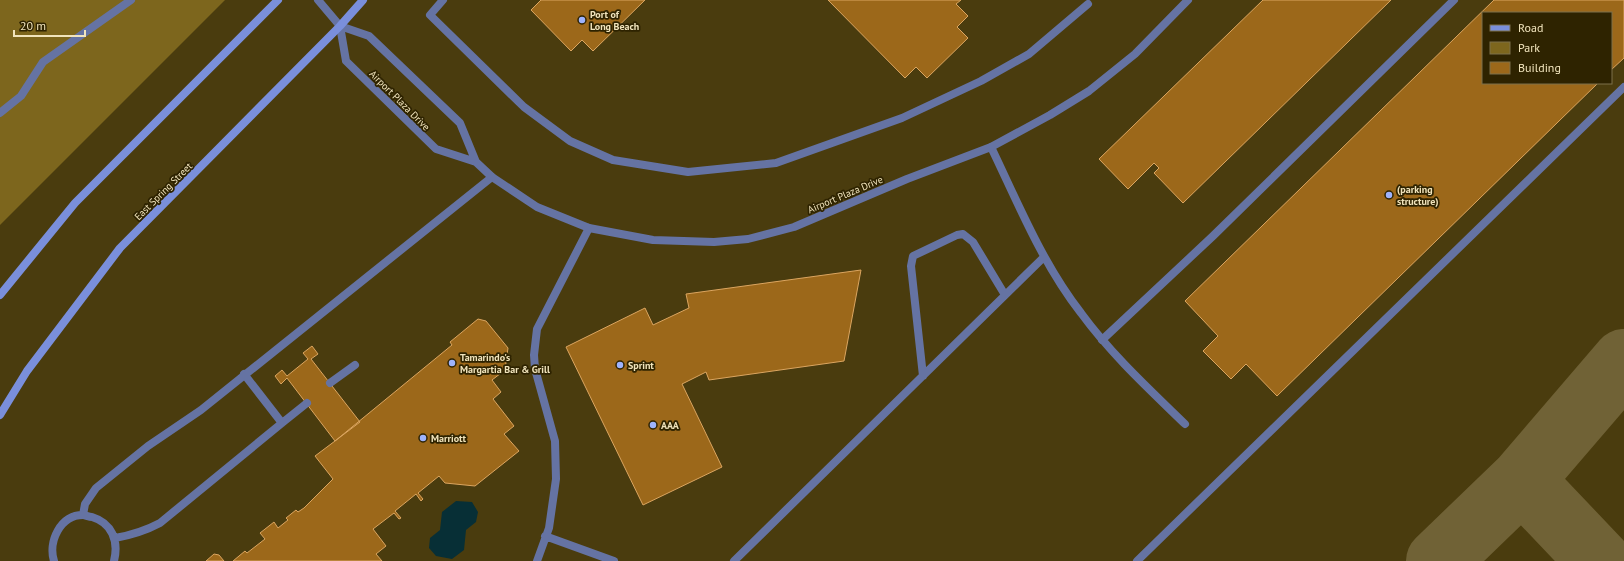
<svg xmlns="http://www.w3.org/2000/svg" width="1624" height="561" viewBox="0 0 1624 561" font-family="'PT Sans',sans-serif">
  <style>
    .green { fill: #7d661d }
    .water { fill: #072f36 }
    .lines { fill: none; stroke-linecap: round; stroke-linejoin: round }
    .taxiway { stroke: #706236; stroke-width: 64 }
    .building { fill: #9c681a; stroke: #dba560 }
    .lane { stroke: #6573a3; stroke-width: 8 }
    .street { stroke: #6573a3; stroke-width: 8 }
    .secondary { stroke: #7a8fdb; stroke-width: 8 }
    .poi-dot { fill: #9eb3fd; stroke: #2e2300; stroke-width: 1.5 }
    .labels { text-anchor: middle; stroke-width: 3.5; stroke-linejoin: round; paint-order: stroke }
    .poi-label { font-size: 10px; font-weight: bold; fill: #f1e4bc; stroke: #2e2300; text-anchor: start }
    .street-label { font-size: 10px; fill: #f1e4bc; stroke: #2e2300 }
  </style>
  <rect width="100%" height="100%" fill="#4a3c0e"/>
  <path class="green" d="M0,0H225L0,225Z"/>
  <path class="water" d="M456,501L472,502L478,512L476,522L466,530L464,550L452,559L436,556L429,548L430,538L440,530L442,512Z"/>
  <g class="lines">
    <path class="taxiway" d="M1522,480L1599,561
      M1438,561L1522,480L1624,361"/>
  </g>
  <path class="building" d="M541,0H645L593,51L582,40L571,51L531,10Z
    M828,0H961L956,4L968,16L957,27L968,38L927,78L916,67L905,78Z
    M1263,0H1391L1183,203L1154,173L1159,168L1154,163L1128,189L1099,159Z
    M1494,0H1624V58L1611,70V13H1483V83H1598L1277,396L1246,364L1231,379L1203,351L1218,336L1185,301Z
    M861,270L844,361L709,380L706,372L682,384L722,467L643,505L566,347L645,308L653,325L689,308L686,294Z
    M478,319L486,321L508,348L505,370L492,380L501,392L493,399L514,426L504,434L519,451L475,486L445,483L439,476L418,493L423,499L421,501L416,494L395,511L401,518L399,519L394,513L373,529L386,546L376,554L382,561H233L245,551L247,553L265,539L260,533L274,522L278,528L288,520L286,518L296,510L298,512L304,508L333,479L315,456L335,441L452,345L450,342Z
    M312,346L318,354L311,359L360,422L335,441L287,378L281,384L275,376L282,370L287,376L308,359L303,353Z
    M214,554L219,555L224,561H206Z"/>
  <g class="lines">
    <path class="lane" d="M443,0L430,15L524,107L570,141L613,160L688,172L776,163L902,118L981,81L1029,54L1088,4
      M0,113L21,96L43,62L131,0
      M991,147C1018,203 1042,263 1081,313C1111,354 1149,389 1185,424
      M1102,340L1213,236L1454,0
      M244,374L282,423L307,403
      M923,376L911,266L913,256L957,235L963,234L973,242L1005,295
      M330,383L355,365
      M83,515L85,504L96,488L148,446L201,410L492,177
      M545,536L614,561
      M115,538C132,535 145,531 160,523L282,423
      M54,561C48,542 60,515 83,515C85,515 89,517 92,517C112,523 119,541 114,561
      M537,561L549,528L556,479L555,441L535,369L534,355L537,329L589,228
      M734,561L1044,257
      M1137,561L1624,87"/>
    <path class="street" d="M318,0L340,26L346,61L436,149L476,162L492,177L537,207L589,228L653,240L714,242L748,239L794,227L907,179L991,147L1050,115L1089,91L1135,54L1188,0
      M340,26L369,36L460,123L476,162"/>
    <path class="secondary" d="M0,295L75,203L278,0
      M0,415L27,371L120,248L340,26L363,0"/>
  </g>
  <g class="poi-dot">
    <circle cx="582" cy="20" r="4"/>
    <circle cx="1389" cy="195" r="4"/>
    <circle cx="452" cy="363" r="4"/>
    <circle cx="620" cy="365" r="4"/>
    <circle cx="653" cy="425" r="4"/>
    <circle cx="423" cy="438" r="4"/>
  </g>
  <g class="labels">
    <g class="poi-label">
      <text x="590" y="18">Port of<tspan x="590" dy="12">Long Beach</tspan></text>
      <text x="1397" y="193">(parking<tspan x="1397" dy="12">structure)</tspan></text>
      <text x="460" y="361">Tamarindo's<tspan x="460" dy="12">Margartia Bar &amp; Grill</tspan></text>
      <text x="628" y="369">Sprint</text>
      <text x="661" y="429">AAA</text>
      <text x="431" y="442">Marriott</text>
    </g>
    <g class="street-label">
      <text transform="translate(400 100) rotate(45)" y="4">Airport Plaza Drive</text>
      <text transform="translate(163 191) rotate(-45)" y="4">East Spring Street</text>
      <text transform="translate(845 194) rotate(-23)" y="4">Airport Plaza Drive</text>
    </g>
  </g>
  <rect x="1482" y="12" width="130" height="72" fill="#2e2300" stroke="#7c704b"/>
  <rect x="1490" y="25" width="20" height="6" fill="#7a8fdb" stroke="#7c704b"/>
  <text x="1518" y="32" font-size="12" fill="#f1e4bc">Road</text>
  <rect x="1490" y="42" width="20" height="12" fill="#7d661d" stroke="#7c704b"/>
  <text x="1518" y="52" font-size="12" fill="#f1e4bc">Park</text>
  <rect x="1490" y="62" width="20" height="12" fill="#9c681a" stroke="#7c704b"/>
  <text x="1518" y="72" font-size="12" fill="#f1e4bc">Building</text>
  <path d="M14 30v6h71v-6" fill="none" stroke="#f1e4bc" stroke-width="2"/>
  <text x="20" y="30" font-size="12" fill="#f1e4bc" stroke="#2e2300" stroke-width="3" paint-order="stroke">20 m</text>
</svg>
